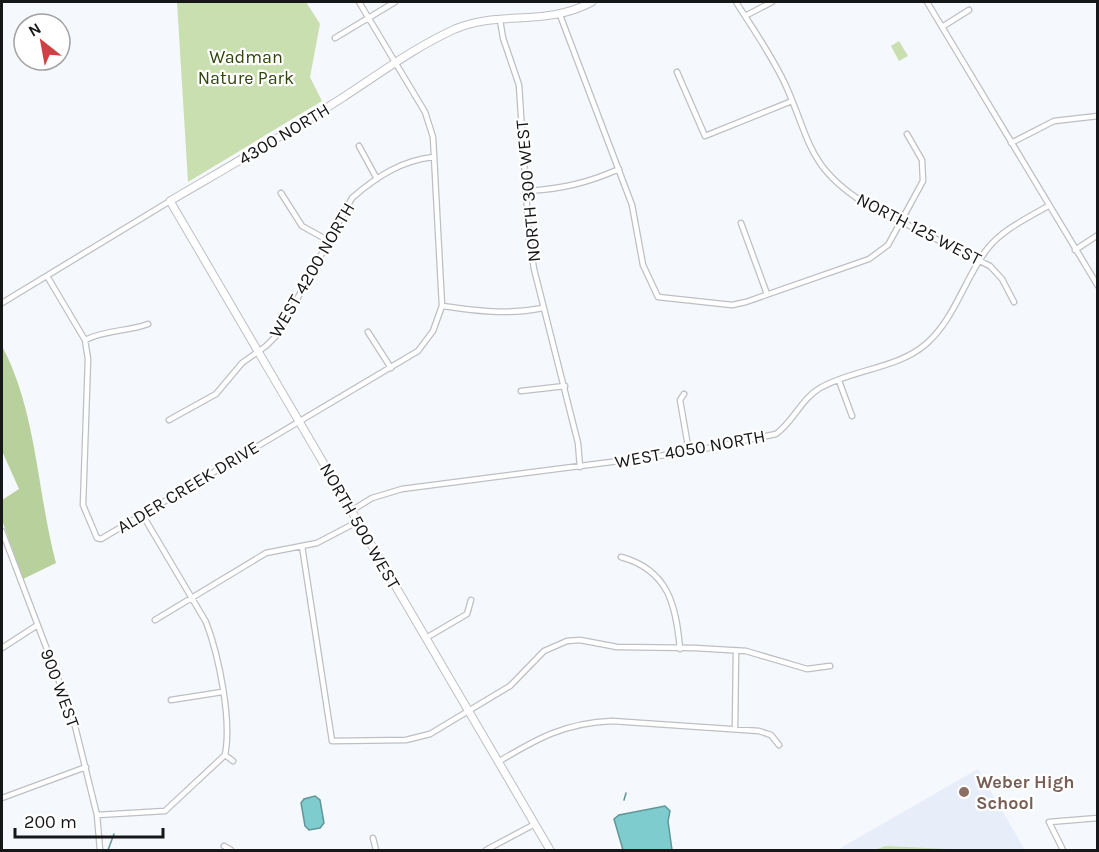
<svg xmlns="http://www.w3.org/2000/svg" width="1099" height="852" viewBox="0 0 1099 852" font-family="Karla,sans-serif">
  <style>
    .built { fill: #e7eef9 }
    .green { fill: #c9dfaf }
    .forest { fill: #b8d19c }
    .water { fill: #7fcccf; stroke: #609698; stroke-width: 1.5 }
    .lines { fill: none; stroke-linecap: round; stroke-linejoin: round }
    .stream { stroke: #609698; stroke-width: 1.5 }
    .street-casing { stroke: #bdbfc4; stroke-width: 7 }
    .secondary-casing { stroke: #bdbfc4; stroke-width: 9 }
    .street { stroke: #fff; stroke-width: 4.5 }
    .secondary { stroke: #fff; stroke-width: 7 }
    .education-dot { fill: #8d6e63; stroke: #fff; stroke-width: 2 }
    .labels { text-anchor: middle; stroke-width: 4.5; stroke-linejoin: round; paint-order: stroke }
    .park-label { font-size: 18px; fill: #31460d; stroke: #fff }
    .street-label { font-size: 18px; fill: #161718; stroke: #fff }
    .education-label { font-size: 18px; font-weight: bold; fill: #785e54; stroke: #fff; text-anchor: start }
  </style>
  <rect width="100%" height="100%" fill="#f5f8fc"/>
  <path class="built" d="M978,769L1025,850H837Z"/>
  <path class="green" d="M177,2H306L320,24L310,77L322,101L188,182Z
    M899,41L908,56L899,61L891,46Z
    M886,846L967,850H971H874Z"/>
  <path class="forest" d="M2,346C37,412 37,492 56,563L23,579L2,520V500L19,489L2,451Z"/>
  <path class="water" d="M315,796L320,800L324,823L320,828L309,830L305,826L301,803L304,799Z
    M665,806L670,811L668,821L672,850H623L614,819L619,815Z"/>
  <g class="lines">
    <path class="stream" d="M624,800L626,793
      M108,850L114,834"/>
    <g class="street-casing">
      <path id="street" d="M736,2C753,29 773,57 786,86C811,142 807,166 864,203L990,266L1002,279L1014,302
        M927,2L1098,286
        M560,15L632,205L643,265L658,297L732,305L746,302L869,259L888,245L923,181L922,160L907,134
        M745,16L772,2
        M500,20L503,38L519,85L529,238L534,269L578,443L580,467
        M942,27L969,10
        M335,38L395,2
        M677,72L705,136L792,101
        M1011,143L1054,121L1098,116
        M359,146L377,179
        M527,191C561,189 588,183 619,169
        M281,193L302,226L329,241
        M741,223L767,294
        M1075,250L1098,235
        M47,276L85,340L88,359L83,505L97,538L101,539L418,351L433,331L442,306L433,137L425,112L359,2
        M2,303L170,201
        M442,306C477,311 508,315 543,308
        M368,332L391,368
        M85,340C108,329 127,332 148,324
        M839,381L852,416
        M521,391L565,386
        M684,394L680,400L689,452
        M169,420L216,394L242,363L266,346L278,334L352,198C376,177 402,160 434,157
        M351,511L372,498L402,489L689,452L776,434C794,421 801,399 820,388C853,369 897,369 926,344C955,319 965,277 988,248C1003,229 1028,218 1048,206
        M142,514L206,622C219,656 232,720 225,755L233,761
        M2,531L73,718L97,815L100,850
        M302,546L332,741L406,740L430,734L510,686L544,651L567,641L580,640L617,647L695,648L746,651L807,669L830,666
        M621,557C669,570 676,606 680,649
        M155,620L266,553L317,543L357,522
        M426,638L467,614L471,600
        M2,648L36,626
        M171,700L222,692
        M735,729L736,651
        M498,762C538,738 565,723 612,721L759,731L771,735L779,745
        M2,798L86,767
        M97,815L165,811L225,755
        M373,838L376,850
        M224,846L231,850
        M486,850L535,824
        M1063,850L1049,822L1098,818"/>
    </g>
    <g class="secondary-casing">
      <path id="secondary" d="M550,850L170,201C228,167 286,134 342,98C379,74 415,47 455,29C500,10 545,27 592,2"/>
    </g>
    <use href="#street" class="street"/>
    <use href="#secondary" class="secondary"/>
  </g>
  <circle class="education-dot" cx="964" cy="792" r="6"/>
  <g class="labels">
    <g class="park-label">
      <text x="246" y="63">Wadman<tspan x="246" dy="21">Nature Park</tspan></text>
    </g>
    <g class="street-label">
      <text transform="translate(284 134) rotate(-31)" y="6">4300 NORTH</text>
      <text transform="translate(528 191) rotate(-95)" y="6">NORTH 300 WEST</text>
      <text transform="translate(919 229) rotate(27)" y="6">NORTH 125 WEST</text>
      <text transform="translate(312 270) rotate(-60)" y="6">WEST 4200 NORTH</text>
      <text transform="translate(690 449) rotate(-10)" y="6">WEST 4050 NORTH</text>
      <text transform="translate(188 487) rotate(-31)" y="6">ALDER CREEK DRIVE</text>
      <text transform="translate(360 526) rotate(60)" y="6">NORTH 500 WEST</text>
      <text transform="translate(60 688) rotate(70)" y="6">900 WEST</text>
    </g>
    <g class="education-label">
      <text x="976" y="788">Weber High<tspan x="976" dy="21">School</tspan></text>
    </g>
  </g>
  <rect width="1099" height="852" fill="none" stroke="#161718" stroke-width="6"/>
  <g transform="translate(42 42) rotate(329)"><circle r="28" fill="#ffffff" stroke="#a2a2a3" stroke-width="1.5"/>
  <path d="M0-4.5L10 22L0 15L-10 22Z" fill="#cf4044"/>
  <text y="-9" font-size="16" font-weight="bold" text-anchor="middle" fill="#161718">N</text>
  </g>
  <path d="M15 828v9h148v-9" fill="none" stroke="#161718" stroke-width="3"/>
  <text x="24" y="828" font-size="18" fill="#161718" stroke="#ffffff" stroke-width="4.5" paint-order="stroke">200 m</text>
</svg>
